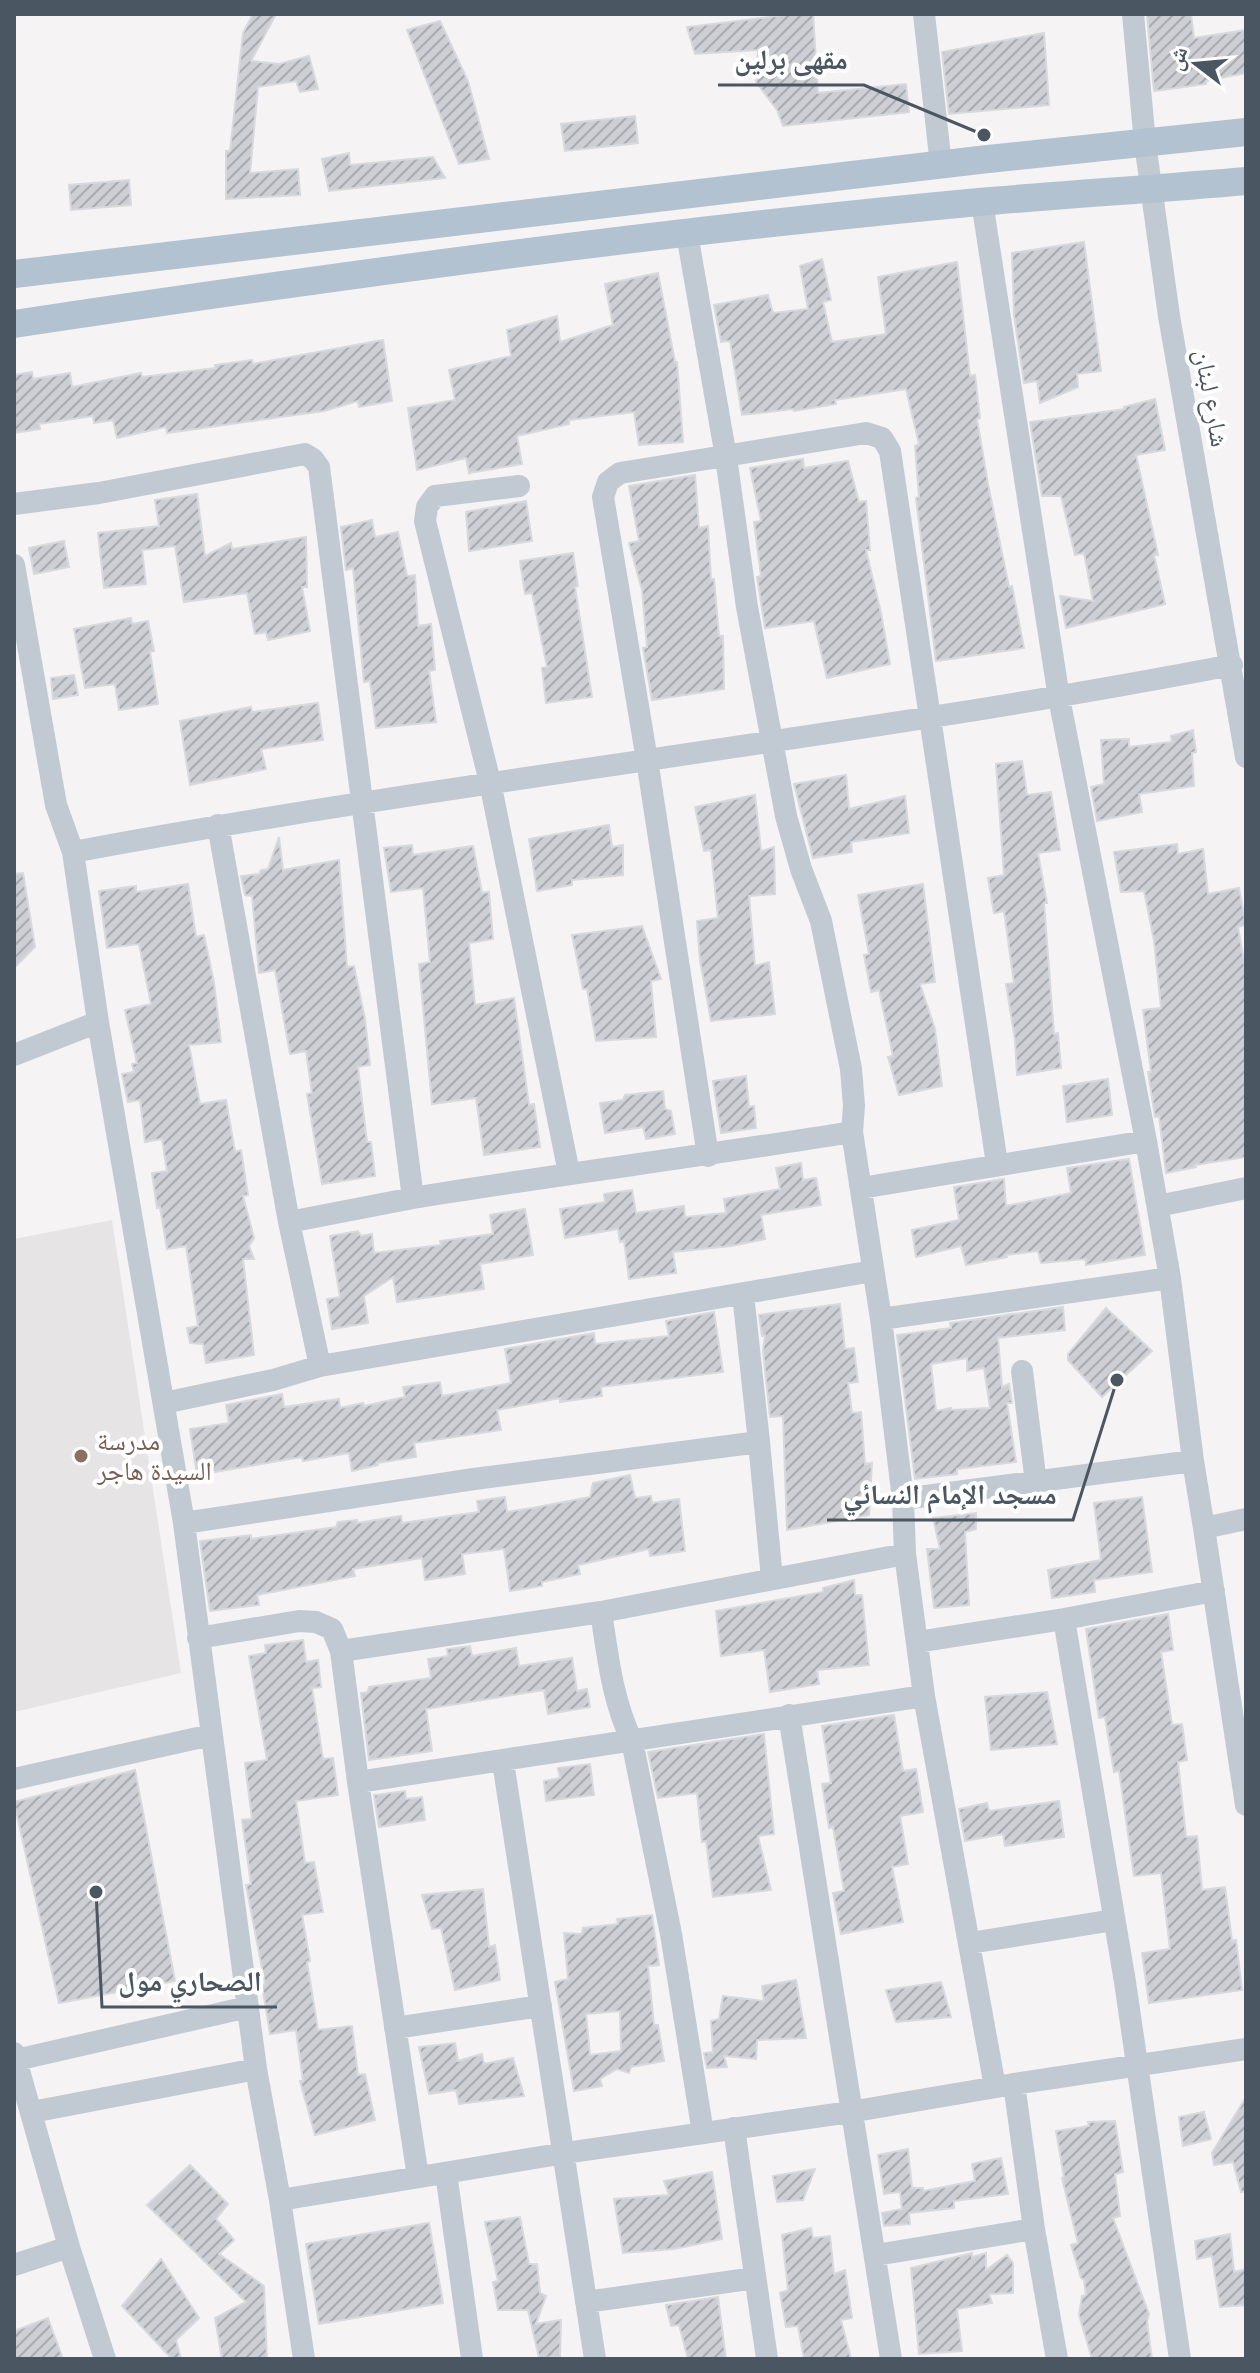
<svg xmlns="http://www.w3.org/2000/svg" width="1260" height="2373" viewBox="0 0 1260 2373" font-family="Lato,'Noto Naskh Arabic',sans-serif">
  <style>
    .education { fill: #e6e4e5 }
    .building { fill: url(#building-hatch); stroke: #d7d9de; stroke-width: 2; fill-rule: evenodd }
    .lines { fill: none; stroke-linecap: round; stroke-linejoin: round }
    .minor { stroke: #c1cad2; stroke-width: 22 }
    .major { stroke: #b3c2d1; stroke-width: 28 }
    .education-dot { fill: #8d6e63; stroke: #fff; stroke-width: 3 }
    .labels { text-anchor: middle; stroke-width: 8; stroke-linejoin: round; paint-order: stroke }
    .street-label { font-size: 26px; fill: #4a5661; stroke: #fff }
    .education-label { font-size: 26px; fill: #785e54; stroke: #fff; text-anchor: start }
    .leader { fill: none; stroke: #4a5661; stroke-width: 3 }
    .callout-dot { fill: #4a5661; stroke: #fff; stroke-width: 3 }
    .callout-label { font-size: 28px; text-anchor: middle; font-weight: bold; fill: #4a5661; stroke: #fff; stroke-width: 8; stroke-linejoin: round; paint-order: stroke }
  </style>
  <defs>
    <pattern id="building-hatch" width="6" height="6" patternUnits="userSpaceOnUse" patternTransform="scale(2)"><rect width="6" height="6" fill="#cdcfd5"/><path d="M-1 1l2-2M0 6l6-6M5 7l2-2" fill="none" stroke="#a8abb0"/></pattern>
  </defs>
  <rect width="100%" height="100%" fill="#f5f3f3"/>
  <path class="education" d="M112,1220L181,1673L14,1712V1239Z"/>
  <path class="building" d="M253,14H276L251,61L279,64L309,56L318,89L300,92L296,81L258,87L250,173L298,169L300,195L226,199V151H230L243,33Z
    M794,14H813L818,93L906,84L909,112L783,126L777,110L756,82L758,50L695,54L687,27Z
    M1147,14H1191L1194,38L1246,30V73L1206,81V84L1154,91Z
    M440,21L468,81L489,159L459,164L407,30Z
    M1044,33L1049,105L949,114L942,52Z
    M635,116L638,143L565,151L561,124Z
    M349,153L350,165L433,157L445,178L329,191L322,159Z
    M129,180L131,205L71,210L69,185Z
    M1084,242L1101,371L1077,374L1078,387L1040,403L1037,381L1024,383L1014,315L1012,253Z
    M822,259L831,300L823,302L832,342L886,334L878,277L957,262L970,376L975,375L980,418L977,419L988,484L1009,587L1012,586L1024,648L936,661L916,498L919,497L915,446L919,444L906,389L835,400L836,404L794,411L793,409L742,415L730,341L721,342L714,305L768,295L773,313L808,309L800,266Z
    M658,273L675,362H677L683,442L639,445L634,412L569,420V424L517,436L522,464L469,473L466,458L417,470L408,408L455,400L449,370L511,356L507,330L557,316L560,342L613,325L605,284Z
    M383,340L392,401L359,407L358,401L324,411L167,433L166,427L117,438L113,420L94,423L93,416L39,424L40,429L14,433V375L32,372L33,379L70,373L72,387L141,373L142,377L216,368L215,365L252,360L253,364Z
    M1155,399L1165,450L1136,455L1158,555H1154L1165,604L1066,628L1060,596L1093,601L1084,553L1075,555L1061,496H1042L1030,422L1125,409L1124,407Z
    M803,459L804,468L848,461L859,502L866,501L870,550H866L881,613L890,664L827,678L814,621L765,628L757,577L761,576L754,522L761,521L750,468Z
    M695,475L699,528L708,526L711,579H714L719,636H723L724,689L652,700L643,648L647,647L642,590L629,543L639,541L629,486Z
    M197,494L205,556L231,543L232,549L306,537L307,587H302L310,631L268,640L266,632L255,634L247,593L184,602L175,546L142,550L146,584L104,588L98,533L159,526L155,500Z
    M526,501L532,541L469,551L466,512Z
    M372,520L375,537L398,532L407,576L415,575L418,626L431,624L435,670L429,671L436,722L376,728L370,681L364,682L353,568L346,570L341,527Z
    M64,541L69,567L34,574L29,548Z
    M573,553L578,586L575,587L592,697L546,703L542,668L547,667L532,593L525,594L520,561Z
    M131,618L132,624L148,621L154,651L150,652L158,704L119,710L115,684L85,688L74,629Z
    M74,675L78,695L53,699L51,678Z
    M318,703L323,740L261,749L266,769L190,785L180,721L251,707L252,712Z
    M1193,730L1196,752L1192,753L1194,786L1139,794L1142,812L1097,821L1091,787L1104,784L1101,740L1129,739V747L1172,742L1171,736Z
    M1022,761L1027,795L1051,792L1060,850L1038,853L1047,903H1044L1054,1034L1058,1033L1061,1068L1017,1075L1015,1040L1006,984L1014,983L1004,911L994,913L988,878L1004,875L996,764Z
    M846,775L849,809L905,796L909,833L851,842L852,852L813,858L794,784Z
    M755,795L761,851L774,847L775,894L749,896L755,966L769,962L775,1014L711,1021L700,960L697,921L718,918L711,850L704,851L695,807Z
    M609,825L612,847L623,845V875L572,880V885L537,891L529,839Z
    M279,837L283,870L339,860L347,967L354,966L365,1019L370,1065L358,1067L367,1142H371L375,1176L322,1184L307,1094L312,1093L306,1051L290,1054L275,970L259,973L252,896L245,895L241,876L259,874L261,870L268,869Z
    M1177,844L1178,854L1203,849L1208,894L1239,888L1246,925L1238,927L1246,973V1157L1195,1165L1196,1167L1166,1173L1159,1116L1155,1117L1148,1072H1151L1143,1010L1161,1008L1154,941L1144,891L1121,892L1114,852Z
    M412,845L413,855L473,846L482,893L489,892L493,939L469,943L475,1005L514,998L529,1105L534,1104L540,1147L484,1155L476,1098L432,1104L419,964L430,962L423,888L391,892L384,848Z
    M23,873L35,947L14,968V874Z
    M188,884L196,937L204,935L214,983L221,1042L189,1045L200,1104L226,1100L235,1152L241,1150L248,1195L243,1196L254,1238L249,1246L254,1259H243L254,1355L206,1363L203,1344L190,1343L187,1328L198,1326L186,1246L167,1249L160,1207L157,1208L152,1173L167,1171L162,1139L145,1142L140,1100L128,1102L122,1074L134,1072L132,1064L137,1063L125,1010L151,1004L139,944L107,948L99,891L136,886V892Z
    M923,884L935,982L920,984L935,1029L942,1086L899,1095L888,1057L893,1056L879,990L871,992L864,955L869,954L858,895Z
    M642,926L661,979L651,981L656,1037L596,1041L587,989H583L572,935Z
    M746,1076L749,1107L754,1106L756,1128L721,1133L713,1081Z
    M1108,1079L1112,1115L1067,1122L1063,1086Z
    M663,1091L665,1109L671,1111L675,1134L646,1139L643,1127L605,1133L600,1103L623,1100L625,1095Z
    M1129,1159L1145,1255L1086,1265V1259L1041,1263L1038,1251L1006,1255L1007,1257L966,1265L961,1246L916,1257L912,1230L959,1220L954,1187L1004,1179L1006,1206L1071,1193L1067,1168Z
    M801,1163L803,1180L816,1178L821,1205L761,1215L765,1239L731,1246L673,1252L676,1273L629,1279L624,1241L620,1242L618,1229L565,1238L560,1209L605,1202L604,1194L632,1190L636,1213L684,1206L685,1217L726,1213L724,1199L780,1189L776,1168Z
    M525,1209L533,1255L480,1264L484,1289L397,1302L393,1277L364,1296L368,1323L332,1329L327,1299L340,1297L330,1236L358,1231L361,1236L372,1234L374,1253L441,1245L440,1241L493,1234L490,1215Z
    M840,1304L845,1349L854,1348L858,1382L848,1383L852,1413L861,1412L865,1464L872,1463L869,1515L787,1530L783,1416L770,1417L763,1351L765,1335L762,1336L759,1315Z
    M1063,1307L1065,1330L998,1338L1002,1387L1009,1384L1012,1403H1007L1016,1462L957,1469V1474L915,1479L897,1335L951,1328L950,1323ZM967,1358V1371L984,1368L990,1408L951,1410V1408L936,1411L931,1364Z
    M1106,1308L1152,1351L1102,1397L1068,1360V1354Z
    M714,1312L723,1372L601,1387L602,1396L560,1402V1398L497,1410L501,1430L414,1443L416,1457L377,1463L378,1465L352,1471L349,1453L303,1461L302,1457L197,1475L190,1429L229,1423L226,1405L282,1394L284,1407L339,1399L340,1408L363,1403L364,1406L405,1397L403,1387L440,1382L442,1396L511,1383L505,1349L594,1333L595,1344L669,1336L666,1321Z
    M630,1475L635,1498L651,1496L652,1503L679,1499L685,1551L650,1556L649,1549L578,1565L580,1574L542,1582V1586L510,1591L504,1549L462,1554L465,1574L425,1580L422,1558L353,1569L355,1576L257,1595L259,1605L210,1611L200,1541L251,1535V1539L336,1527L338,1522L357,1520V1523L401,1516L402,1523L479,1512L477,1501L505,1497L507,1512L532,1508L590,1497L593,1483Z
    M1142,1497L1152,1572L1094,1580L1095,1592L1052,1598L1048,1570L1101,1560L1094,1503Z
    M976,1513V1529L965,1532L969,1605L934,1608L927,1549H940L933,1518Z
    M854,1580L855,1595H862L869,1665L817,1670L819,1684L770,1692L764,1650L721,1656L716,1611L823,1592V1588Z
    M1168,1614L1173,1650L1161,1652L1172,1725L1182,1724L1187,1760L1178,1762L1186,1837L1197,1836L1202,1890L1225,1887L1232,1941L1236,1940L1242,1990L1149,2003L1142,1953L1170,1949L1161,1873L1134,1876L1119,1771L1114,1772L1105,1717L1099,1718L1086,1629Z
    M303,1640L306,1662L318,1660L321,1687L312,1688L323,1759L333,1758L338,1795L296,1801L305,1863L314,1862L323,1912L302,1915L310,1961L307,1962L318,2030L352,2026L358,2075L365,2074L375,2120L315,2135L300,2081H303L296,2030L270,2034L262,1985L265,1984L246,1885L251,1884L242,1820L252,1819L245,1763L267,1760L249,1656L266,1653L265,1645Z
    M470,1646L472,1656L516,1648L519,1666L572,1658L577,1691L587,1689L590,1707L548,1714L544,1690L426,1709L432,1751L369,1760L361,1693L368,1692L369,1687L431,1678L428,1659L448,1656L447,1649Z
    M1047,1692L1057,1744L991,1750L985,1697Z
    M894,1715L903,1771L916,1769L923,1812L900,1816L908,1864L892,1867L903,1922L841,1934L833,1893L844,1891L833,1827L829,1828L822,1784L831,1783L822,1726Z
    M764,1734L774,1834L758,1836L771,1890L713,1897L706,1841L702,1842L697,1793L658,1798L648,1752Z
    M590,1764L594,1795L546,1801L544,1781L560,1778L558,1768Z
    M135,1770L175,1981L59,2003L14,1802Z
    M405,1791L406,1799L422,1797L425,1820L379,1827L374,1795Z
    M1059,1801L1064,1837L1005,1846L1003,1834L965,1841L959,1809L987,1803L989,1811Z
    M483,1889L489,1947L495,1945L500,1980L455,1990L441,1928L432,1929L422,1895Z
    M652,1915L659,1965L648,1966L654,2025H658L664,2061L631,2067L629,2073L617,2069L600,2079L602,2086L574,2091L555,1982L568,1979L564,1933L582,1934L583,1928L618,1924L617,1919ZM620,2011L621,2051L590,2055L586,2014Z
    M796,1980L806,2038L757,2040L756,2059L724,2056L727,2067L707,2068L704,2053L713,2052L711,2021L719,2019L723,1996L764,2001L762,1986Z
    M941,1982L951,2017L896,2022L886,1990Z
    M455,2043L458,2061L482,2054L484,2064L513,2058L524,2096L459,2104L456,2090L429,2094L419,2047Z
    M1246,2097V2191L1241,2192L1233,2162L1214,2165L1212,2153Z
    M1204,2112L1211,2139L1183,2146L1179,2117Z
    M1115,2121L1123,2172L1115,2174L1120,2216L1113,2218L1149,2314L1147,2322L1152,2359H1092L1079,2315L1082,2296L1086,2295L1084,2280L1081,2278L1071,2245L1078,2243L1062,2178L1064,2177L1056,2131L1089,2126L1088,2122Z
    M908,2149L912,2188H923V2191L975,2181L972,2164L1001,2158L1008,2194L954,2201V2208L909,2213L910,2224L884,2226L882,2213L902,2209L900,2192L884,2194L878,2155Z
    M190,2165L228,2204L216,2219L234,2240L219,2254L264,2286L267,2359H222L215,2318L246,2302L147,2205Z
    M815,2169L803,2200L777,2202L773,2176Z
    M712,2172L722,2239L674,2249L623,2253L614,2199L669,2195L664,2181Z
    M520,2217L529,2264H537L540,2293L546,2296L536,2324L561,2320L560,2357L539,2358L528,2310H498L493,2282L498,2281L485,2222Z
    M429,2223L443,2303L319,2324L306,2244Z
    M811,2228L813,2238L830,2236L834,2274L845,2270L852,2318L841,2320L851,2359H804L798,2326L786,2327L780,2293L788,2290L782,2235Z
    M1230,2234L1234,2272L1246,2269V2305L1220,2307L1212,2256L1197,2259L1195,2241Z
    M972,2253V2257L986,2253V2270L1007,2255L1013,2263V2293L989,2294L992,2303L957,2309L962,2351L919,2354L911,2268Z
    M161,2259L199,2318L176,2340L181,2359H172L122,2306Z
    M718,2297L726,2359H688L679,2325L671,2326L666,2305Z
    M48,2318L63,2359H14V2331Z"/>
  <g class="lines">
    <path class="minor" d="M924,14L941,165
      M1133,14L1145,143L1169,316L1246,757
      M982,202L1059,698L1146,1141L1170,1278L1193,1461
      M687,234L726,457L747,607L786,816L801,869L821,921L851,1069L854,1106L852,1132L881,1319L903,1499L905,1554L924,1696L995,2087
      M519,486L435,496L427,507L425,521L490,782L569,1173
      M14,504L99,493L305,454L313,459L319,467L413,1198L289,1222L218,825
      M14,565L56,805L73,852L98,1022L184,1523L256,2069L280,2200L304,2359
      M73,852C458,780 847,739 1232,665
      M14,1055L98,1022
      M708,1156L647,760L603,497L608,482L620,473L866,433L882,438L890,451L997,1164
      M861,1188L1146,1141
      M413,1198C559,1174 706,1156 852,1132
      M1158,1206L1246,1188
      M289,1222L320,1366
      M881,1319L1170,1278
      M1022,1371L1036,1483
      M164,1403L273,1380L320,1366L873,1271
      M759,1442L772,1579
      M903,1499L1193,1461L1204,1528L1246,1519
      M184,1523L474,1479L759,1442L743,1294
      M1204,1528L1246,1805
      M601,1612C608,1657 612,1699 632,1741L671,1934L703,2133
      M1064,1619L1125,1982L1180,2359
      M198,1638L299,1621L316,1622L332,1629L341,1651L601,1612L905,1554
      M917,1642L1064,1619L1214,1591
      M341,1651L358,1782L924,1696
      M789,1715L891,2359
      M503,1762L595,2359
      M14,1779L211,1735
      M358,1782L418,2177
      M970,1943L1114,1920
      M395,2028L541,2006
      M14,2053L69,2247L105,2359
      M16,2060L248,2007
      M1014,2084L1034,2229L1057,2359
      M32,2112L256,2069
      M734,2128L767,2359
      M446,2173L472,2359
      M280,2200L565,2153L850,2112L1014,2084L1246,2049
      M876,2255L1034,2229
      M14,2265L69,2247
      M586,2302L755,2278"/>
    <path class="major" d="M14,274L979,160L1246,132
      M14,324C334,276 656,232 979,202C1068,194 1157,189 1246,181"/>
  </g>
  <circle class="education-dot" cx="81" cy="1456" r="8"/>
  <g class="labels">
    <g class="street-label">
      <text transform="translate(1212 398) rotate(80)" y="9">شارع لبنان</text>
    </g>
    <g class="education-label">
      <text x="97" y="1450">مدرسة<tspan x="97" dy="30">السيدة هاجر</tspan></text>
    </g>
  </g>
  <path class="leader" d="M984 135L864 85H718M1117 1380L1073 1520H827M96 1892L102 2007H277"/>
  <g class="callout-dot">
    <circle cx="984" cy="135" r="8"/>
    <circle cx="1117" cy="1380" r="8"/>
    <circle cx="96" cy="1892" r="8"/>
  </g>
  <g class="callout-label">
    <text x="791" y="69">مقهى برلين</text>
    <text x="950" y="1504">مسجد الإمام النسائي</text>
    <text x="190" y="1991">الصحاري مول</text>
  </g>
  <rect width="1260" height="2373" fill="none" stroke="#4a5661" stroke-width="32"/>
  <g transform="translate(1196 64) rotate(286)" stroke="#ffffff" stroke-width="6" paint-order="stroke">
  <path d="M0-6L14 30L0 20L-14 30Z" fill="#4a5661"/>
  <text y="-12" font-size="22" font-weight="bold" text-anchor="middle" fill="#4a5661">ش</text>
  </g>
</svg>
